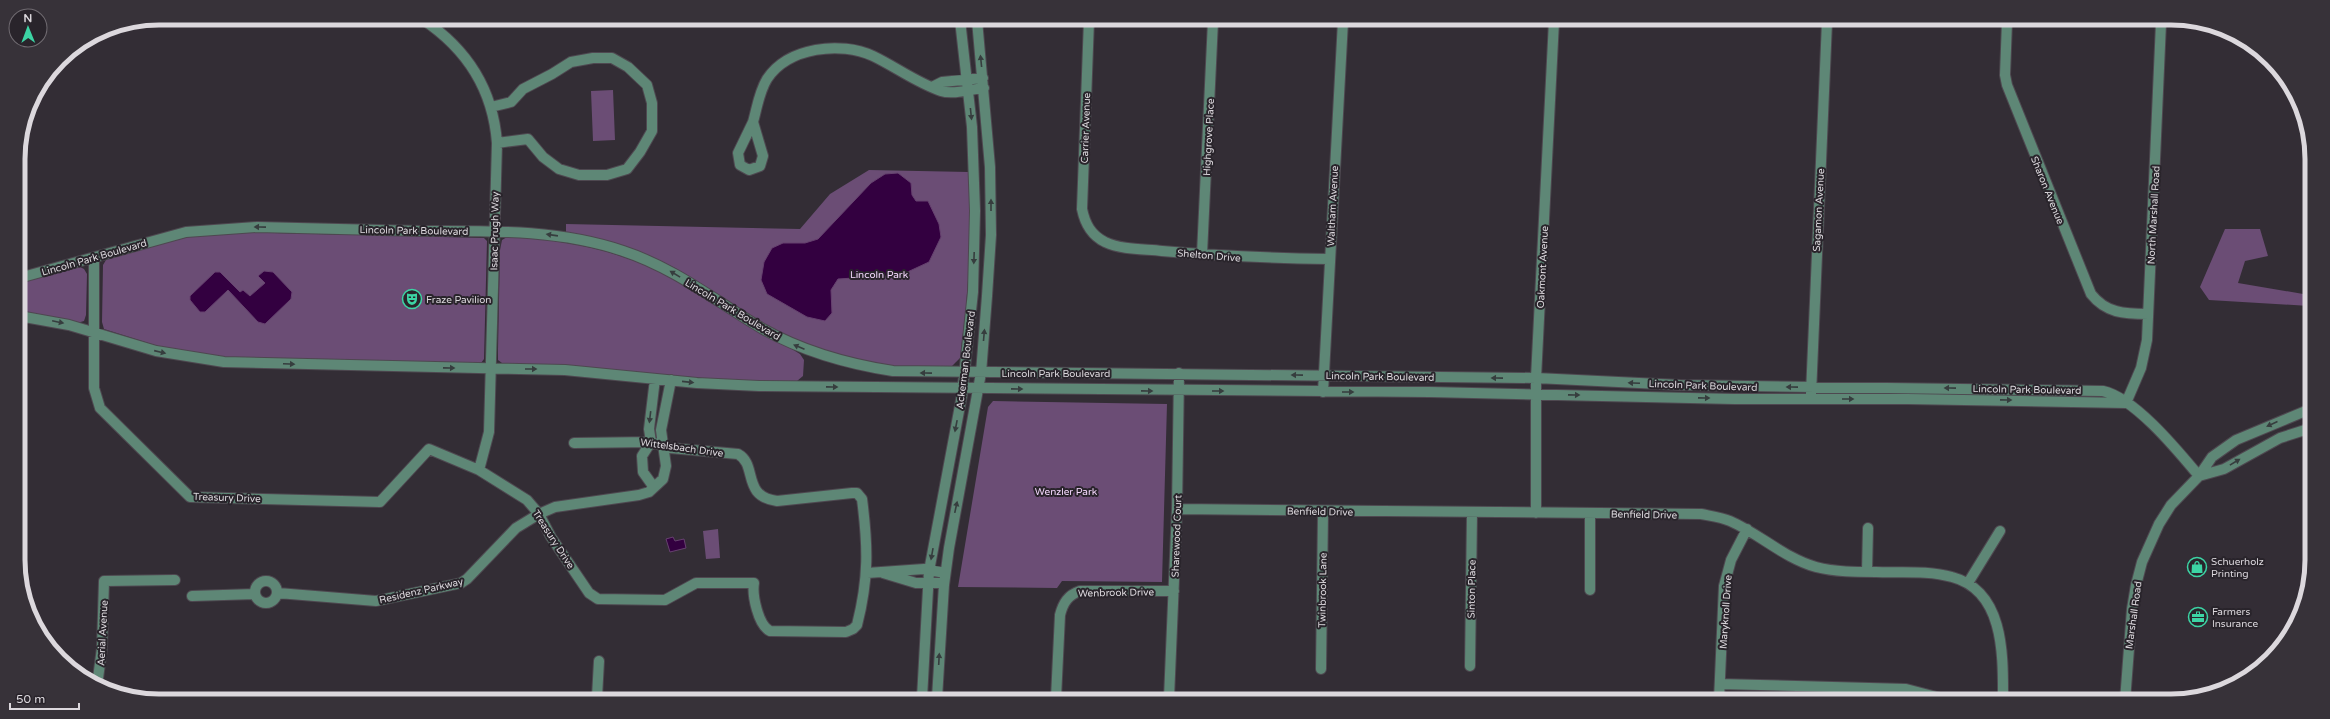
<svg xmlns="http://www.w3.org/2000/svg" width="2330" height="719" viewBox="0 0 2330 719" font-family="'Varela Round',sans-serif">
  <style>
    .green { fill: #6b4d75 }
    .water { fill: #330040; stroke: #66416f }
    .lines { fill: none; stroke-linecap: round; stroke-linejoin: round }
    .minor-casing { stroke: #4e4850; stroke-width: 12 }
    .minor { stroke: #5e8776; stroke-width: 10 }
    .oneway { fill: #363d3e }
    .labels { text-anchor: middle; stroke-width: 4; stroke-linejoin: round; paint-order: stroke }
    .street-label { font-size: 10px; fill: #dcd8dd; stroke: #29242b }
    .park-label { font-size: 10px; fill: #f5d8fe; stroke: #29242b }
    .poi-label { font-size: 10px; fill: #dcd8dd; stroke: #29242b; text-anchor: start }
    .rim { fill: none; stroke: #dcd8dd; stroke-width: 5 }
  </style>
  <rect width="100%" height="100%" fill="#332d35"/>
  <path class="green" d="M613,90L615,140L593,141L591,91Z
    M869,170L969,172L970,254L966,307L960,358L951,367C932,367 912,369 893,367C854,363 813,349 778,332C742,314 710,287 675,268C640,250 604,239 566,232V224L800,229L830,194Z
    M2225,229H2260L2268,256L2245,261L2238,283L2309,295V306L2209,300L2200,287Z
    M236,232L484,238L487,241L484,359L481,363L471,364L221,357L164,348L104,329L102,322L103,265L106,260L176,238Z
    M507,237C563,239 617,250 667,275C699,291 727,312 757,331C771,340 787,345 800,354L804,360L803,376L797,381L746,382L572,366L502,363L498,360V349L500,250L502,240Z
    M80,267L84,269L87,274L86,315L84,321L77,323L19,312V282Z
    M993,401L1167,404L1162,582L1062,581L1057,588L958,587L988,407Z
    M718,529L720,558L706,559L703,531Z"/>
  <path class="water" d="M898,173L911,183L912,195L916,201H928L939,224L941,237L929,262L901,275L838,279L831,290L832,313L825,321L807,317L767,294L761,280L764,262L772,248L783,243H805L818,239L871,183L885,174Z
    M264,271L273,272L292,292L291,299L265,324L258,322L228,290L205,312H200L190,300V296L215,272H220L240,292L243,290L250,296L265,283L258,276Z
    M673,537L675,541L684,539L686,548L670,552L666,539Z"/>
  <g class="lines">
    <g class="minor-casing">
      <path id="minor" d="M422,19C466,48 493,89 497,143L489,432L479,470
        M1089,20L1082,209C1085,224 1091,235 1105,242C1122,250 1144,249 1162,251C1218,256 1273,258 1329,259
        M2007,22L2005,75L2007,85L2091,294C2106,313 2124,314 2148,314
        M932,87L942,82L983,78
        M491,107L511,102L523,89L552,74L571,62L593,58H612L628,67L647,85L652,103V131L640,152L627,169L607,175H579L559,169L543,157L528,139L497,143
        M753,122C757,108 759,92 767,79C788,47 841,41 873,56C896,67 917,83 941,91C953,95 972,89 984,88
        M753,122L763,156L760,166L749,170L740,165L738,153Z
        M1202,254L1213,21
        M94,258V388L100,408L190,497L380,502L429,449L479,470L527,500L539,514L551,537L589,593L598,599L665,600L696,583H754C752,595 758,625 770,631L846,632L853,629L857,625C869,578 868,546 862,499L857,493H852L777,501C741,496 758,465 738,454L670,448L651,442L574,443
        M19,278L186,232L257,227C312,228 366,230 421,231C489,231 558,229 623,251C675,268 717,302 763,329C804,352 848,364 893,371L1536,378L1680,385L2103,391C2135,398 2178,451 2199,476
        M19,316L69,325L156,351L224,362L565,370L697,383L759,386L1430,392L1734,399H1907L2126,403
        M1323,392L1343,21
        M1811,394L1827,22
        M2126,403L2141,368L2147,340L2161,23
        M2199,476L2224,469L2280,438L2308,429
        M653,486L643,472L642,456L651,442L649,429L655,379
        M1177,509L1701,514C1711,516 1721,517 1730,521C1760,534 1784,558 1816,567C1835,572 1856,572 1876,572C1900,573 1928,570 1952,577C2005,591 2003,656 2003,700
        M1536,513V378L1554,21
        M1867,572L1868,528
        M867,573L924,569L945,573
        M883,573L916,583H944
        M255 592a11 11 0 1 1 22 0a11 11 0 1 1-22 0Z
        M1968,583L2000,531
        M1590,590V513
        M278,593L376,601L461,583L467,579L516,528L539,514L555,507L639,495L649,492L663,479L666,466L661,430L671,380
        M192,596L255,594
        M1470,666L1472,512
        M1321,669L1323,511
        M1720,684L1906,689L1948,700
        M97,686L102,648L104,581L175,580
        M597,697L599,661
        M922,698L929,571L962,395L973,292L975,211L972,127L960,20
        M937,698L944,585L949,548L981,373L987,296L991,235L990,167L977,20
        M1056,698L1060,615C1063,603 1068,595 1080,591H1174
        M1169,698L1177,509L1179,373
        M1719,700L1724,586L1731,560L1747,529
        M2125,701L2132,609L2136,585L2142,562L2159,524L2171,505L2199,476L2212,457L2236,440L2308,410"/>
    </g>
    <use href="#minor" class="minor"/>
  </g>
  <defs><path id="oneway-solid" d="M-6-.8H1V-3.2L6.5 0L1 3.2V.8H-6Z"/></defs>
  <g class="oneway">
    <use href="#oneway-solid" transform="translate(981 61) rotate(-96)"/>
    <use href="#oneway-solid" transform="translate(971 114) rotate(84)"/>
    <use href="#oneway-solid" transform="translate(991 205) rotate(-90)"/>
    <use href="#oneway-solid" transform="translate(260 227) rotate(-179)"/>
    <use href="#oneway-solid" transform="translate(552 235) rotate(-172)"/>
    <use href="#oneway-solid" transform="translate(974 258) rotate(92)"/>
    <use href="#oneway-solid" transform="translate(675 274) rotate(-149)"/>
    <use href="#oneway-solid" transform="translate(58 322) rotate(12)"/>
    <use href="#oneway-solid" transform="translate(984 335) rotate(-85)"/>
    <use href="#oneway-solid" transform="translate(799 347) rotate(-157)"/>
    <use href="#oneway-solid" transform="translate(160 352) rotate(13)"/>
    <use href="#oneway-solid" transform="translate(289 364) rotate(2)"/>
    <use href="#oneway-solid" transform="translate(449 368) rotate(1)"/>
    <use href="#oneway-solid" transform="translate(531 369)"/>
    <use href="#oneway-solid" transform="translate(926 373) rotate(-179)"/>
    <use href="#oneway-solid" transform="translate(1297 375) rotate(-179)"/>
    <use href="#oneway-solid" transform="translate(1497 378) rotate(-179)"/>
    <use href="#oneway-solid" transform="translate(688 382) rotate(6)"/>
    <use href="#oneway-solid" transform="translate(1634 383) rotate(-177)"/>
    <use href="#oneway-solid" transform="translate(832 387) rotate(1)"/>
    <use href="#oneway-solid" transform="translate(1792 387) rotate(-179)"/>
    <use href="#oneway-solid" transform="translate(1950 388) rotate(-179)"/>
    <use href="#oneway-solid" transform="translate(1017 389) rotate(1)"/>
    <use href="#oneway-solid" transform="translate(1147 391) rotate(1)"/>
    <use href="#oneway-solid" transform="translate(1218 391)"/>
    <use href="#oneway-solid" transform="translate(1348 392)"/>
    <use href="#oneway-solid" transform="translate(1574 395) rotate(1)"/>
    <use href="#oneway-solid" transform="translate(1704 398) rotate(1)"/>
    <use href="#oneway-solid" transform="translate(1848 399)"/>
    <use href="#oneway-solid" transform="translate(2006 400) rotate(1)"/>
    <use href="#oneway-solid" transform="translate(650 417) rotate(97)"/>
    <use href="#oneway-solid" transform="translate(2272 424) rotate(156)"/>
    <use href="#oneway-solid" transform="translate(956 426) rotate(101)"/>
    <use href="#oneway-solid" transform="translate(2235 462) rotate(-31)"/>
    <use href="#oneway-solid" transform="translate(956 507) rotate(-78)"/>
    <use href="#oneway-solid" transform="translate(932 554) rotate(100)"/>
    <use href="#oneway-solid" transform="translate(939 659) rotate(-87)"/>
  </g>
  <defs>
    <g id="theatre-ring" transform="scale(1)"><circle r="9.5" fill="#29242b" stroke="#3cd4a4" stroke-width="1.5"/><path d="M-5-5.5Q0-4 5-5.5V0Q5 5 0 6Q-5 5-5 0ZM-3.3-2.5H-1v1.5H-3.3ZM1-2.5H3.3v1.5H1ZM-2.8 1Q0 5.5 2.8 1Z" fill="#3cd4a4"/></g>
    <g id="shop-ring" transform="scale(1)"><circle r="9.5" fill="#29242b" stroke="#3cd4a4" stroke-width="1.5"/><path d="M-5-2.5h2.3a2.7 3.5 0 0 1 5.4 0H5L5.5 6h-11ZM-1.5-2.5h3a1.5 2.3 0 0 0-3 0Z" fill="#3cd4a4"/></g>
    <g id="office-ring" transform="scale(1)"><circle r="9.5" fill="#29242b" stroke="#3cd4a4" stroke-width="1.5"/><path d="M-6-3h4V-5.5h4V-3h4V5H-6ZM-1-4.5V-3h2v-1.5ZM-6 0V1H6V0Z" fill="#3cd4a4"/></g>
  </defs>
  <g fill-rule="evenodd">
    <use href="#theatre-ring" x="412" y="299"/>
    <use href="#shop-ring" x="2197" y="567"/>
    <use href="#office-ring" x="2198" y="617"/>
  </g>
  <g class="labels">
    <g class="street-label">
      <text transform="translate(1085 128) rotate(-88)" y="4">Carrier Avenue</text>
      <text transform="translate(1208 137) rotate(-87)" y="4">Highgrove Place</text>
      <text transform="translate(2048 190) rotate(68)" y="4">Sharon Avenue</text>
      <text transform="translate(1332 206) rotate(-87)" y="4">Waltham Avenue</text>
      <text transform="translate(1818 210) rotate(-87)" y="4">Sagamon Avenue</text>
      <text transform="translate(2153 215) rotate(-87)" y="4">North Marshall Road</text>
      <text transform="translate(414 230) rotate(1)" y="4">Lincoln Park Boulevard</text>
      <text transform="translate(494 231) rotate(-89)" y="4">Isaac Prugh Way</text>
      <text transform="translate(1209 255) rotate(5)" y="4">Shelton Drive</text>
      <text transform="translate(94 257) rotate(-16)" y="4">Lincoln Park Boulevard</text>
      <text transform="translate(1542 267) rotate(-87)" y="4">Oakmont Avenue</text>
      <text transform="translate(733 309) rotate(31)" y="4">Lincoln Park Boulevard</text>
      <text transform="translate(965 360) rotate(-83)" y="4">Ackerman Boulevard</text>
      <text x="1056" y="377">Lincoln Park Boulevard</text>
      <text transform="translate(1380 376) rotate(1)" y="4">Lincoln Park Boulevard</text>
      <text transform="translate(1703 385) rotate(2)" y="4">Lincoln Park Boulevard</text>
      <text transform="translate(2027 389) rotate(1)" y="4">Lincoln Park Boulevard</text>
      <text transform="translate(682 447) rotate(8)" y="4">Wittelsbach Drive</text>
      <text transform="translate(227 497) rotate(2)" y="4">Treasury Drive</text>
      <text transform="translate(1320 511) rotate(1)" y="4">Benfield Drive</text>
      <text transform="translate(1644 514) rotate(1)" y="4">Benfield Drive</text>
      <text transform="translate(1176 536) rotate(-88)" y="4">Sharewood Court</text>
      <text transform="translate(554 539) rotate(57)" y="4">Treasury Drive</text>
      <text transform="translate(1471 589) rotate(-89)" y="4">Sinton Place</text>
      <text transform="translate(421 590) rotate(-13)" y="4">Residenz Parkway</text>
      <text transform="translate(1322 590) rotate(-89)" y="4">Twinbrook Lane</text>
      <text transform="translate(1116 592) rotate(-1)" y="4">Wenbrook Drive</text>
      <text transform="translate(1725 612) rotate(-86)" y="4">Maryknoll Drive</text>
      <text transform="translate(2133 615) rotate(-82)" y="4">Marshall Road</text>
      <text transform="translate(102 633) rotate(-87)" y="4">Aerial Avenue</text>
    </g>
    <g class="park-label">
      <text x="879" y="278">Lincoln Park</text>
      <text x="1066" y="495">Wenzler Park</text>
    </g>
    <g class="poi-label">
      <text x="426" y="303">Fraze Pavilion</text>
      <text x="2211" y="565">Schuerholz<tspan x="2211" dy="12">Printing</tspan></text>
      <text x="2212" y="615">Farmers<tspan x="2212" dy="12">Insurance</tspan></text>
    </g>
  </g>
  <path d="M0 0H2330V719H0ZM159 25H2171A134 134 0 0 1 2305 159V560A134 134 0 0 1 2171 694H159A134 134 0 0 1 25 560V159A134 134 0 0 1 159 25Z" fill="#373239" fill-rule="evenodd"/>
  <path class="rim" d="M159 25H2171A134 134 0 0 1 2305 159V560A134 134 0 0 1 2171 694H159A134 134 0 0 1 25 560V159A134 134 0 0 1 159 25Z"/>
  <g transform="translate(28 28) rotate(359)"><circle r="19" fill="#29242b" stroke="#716c72"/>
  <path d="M0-3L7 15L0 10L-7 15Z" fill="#3cd4a4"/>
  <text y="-6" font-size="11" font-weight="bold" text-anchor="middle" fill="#dcd8dd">N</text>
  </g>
  <path d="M10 703v6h69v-6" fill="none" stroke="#dcd8dd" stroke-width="2"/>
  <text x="16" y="703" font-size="12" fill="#dcd8dd" stroke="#29242b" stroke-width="3" paint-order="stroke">50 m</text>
</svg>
